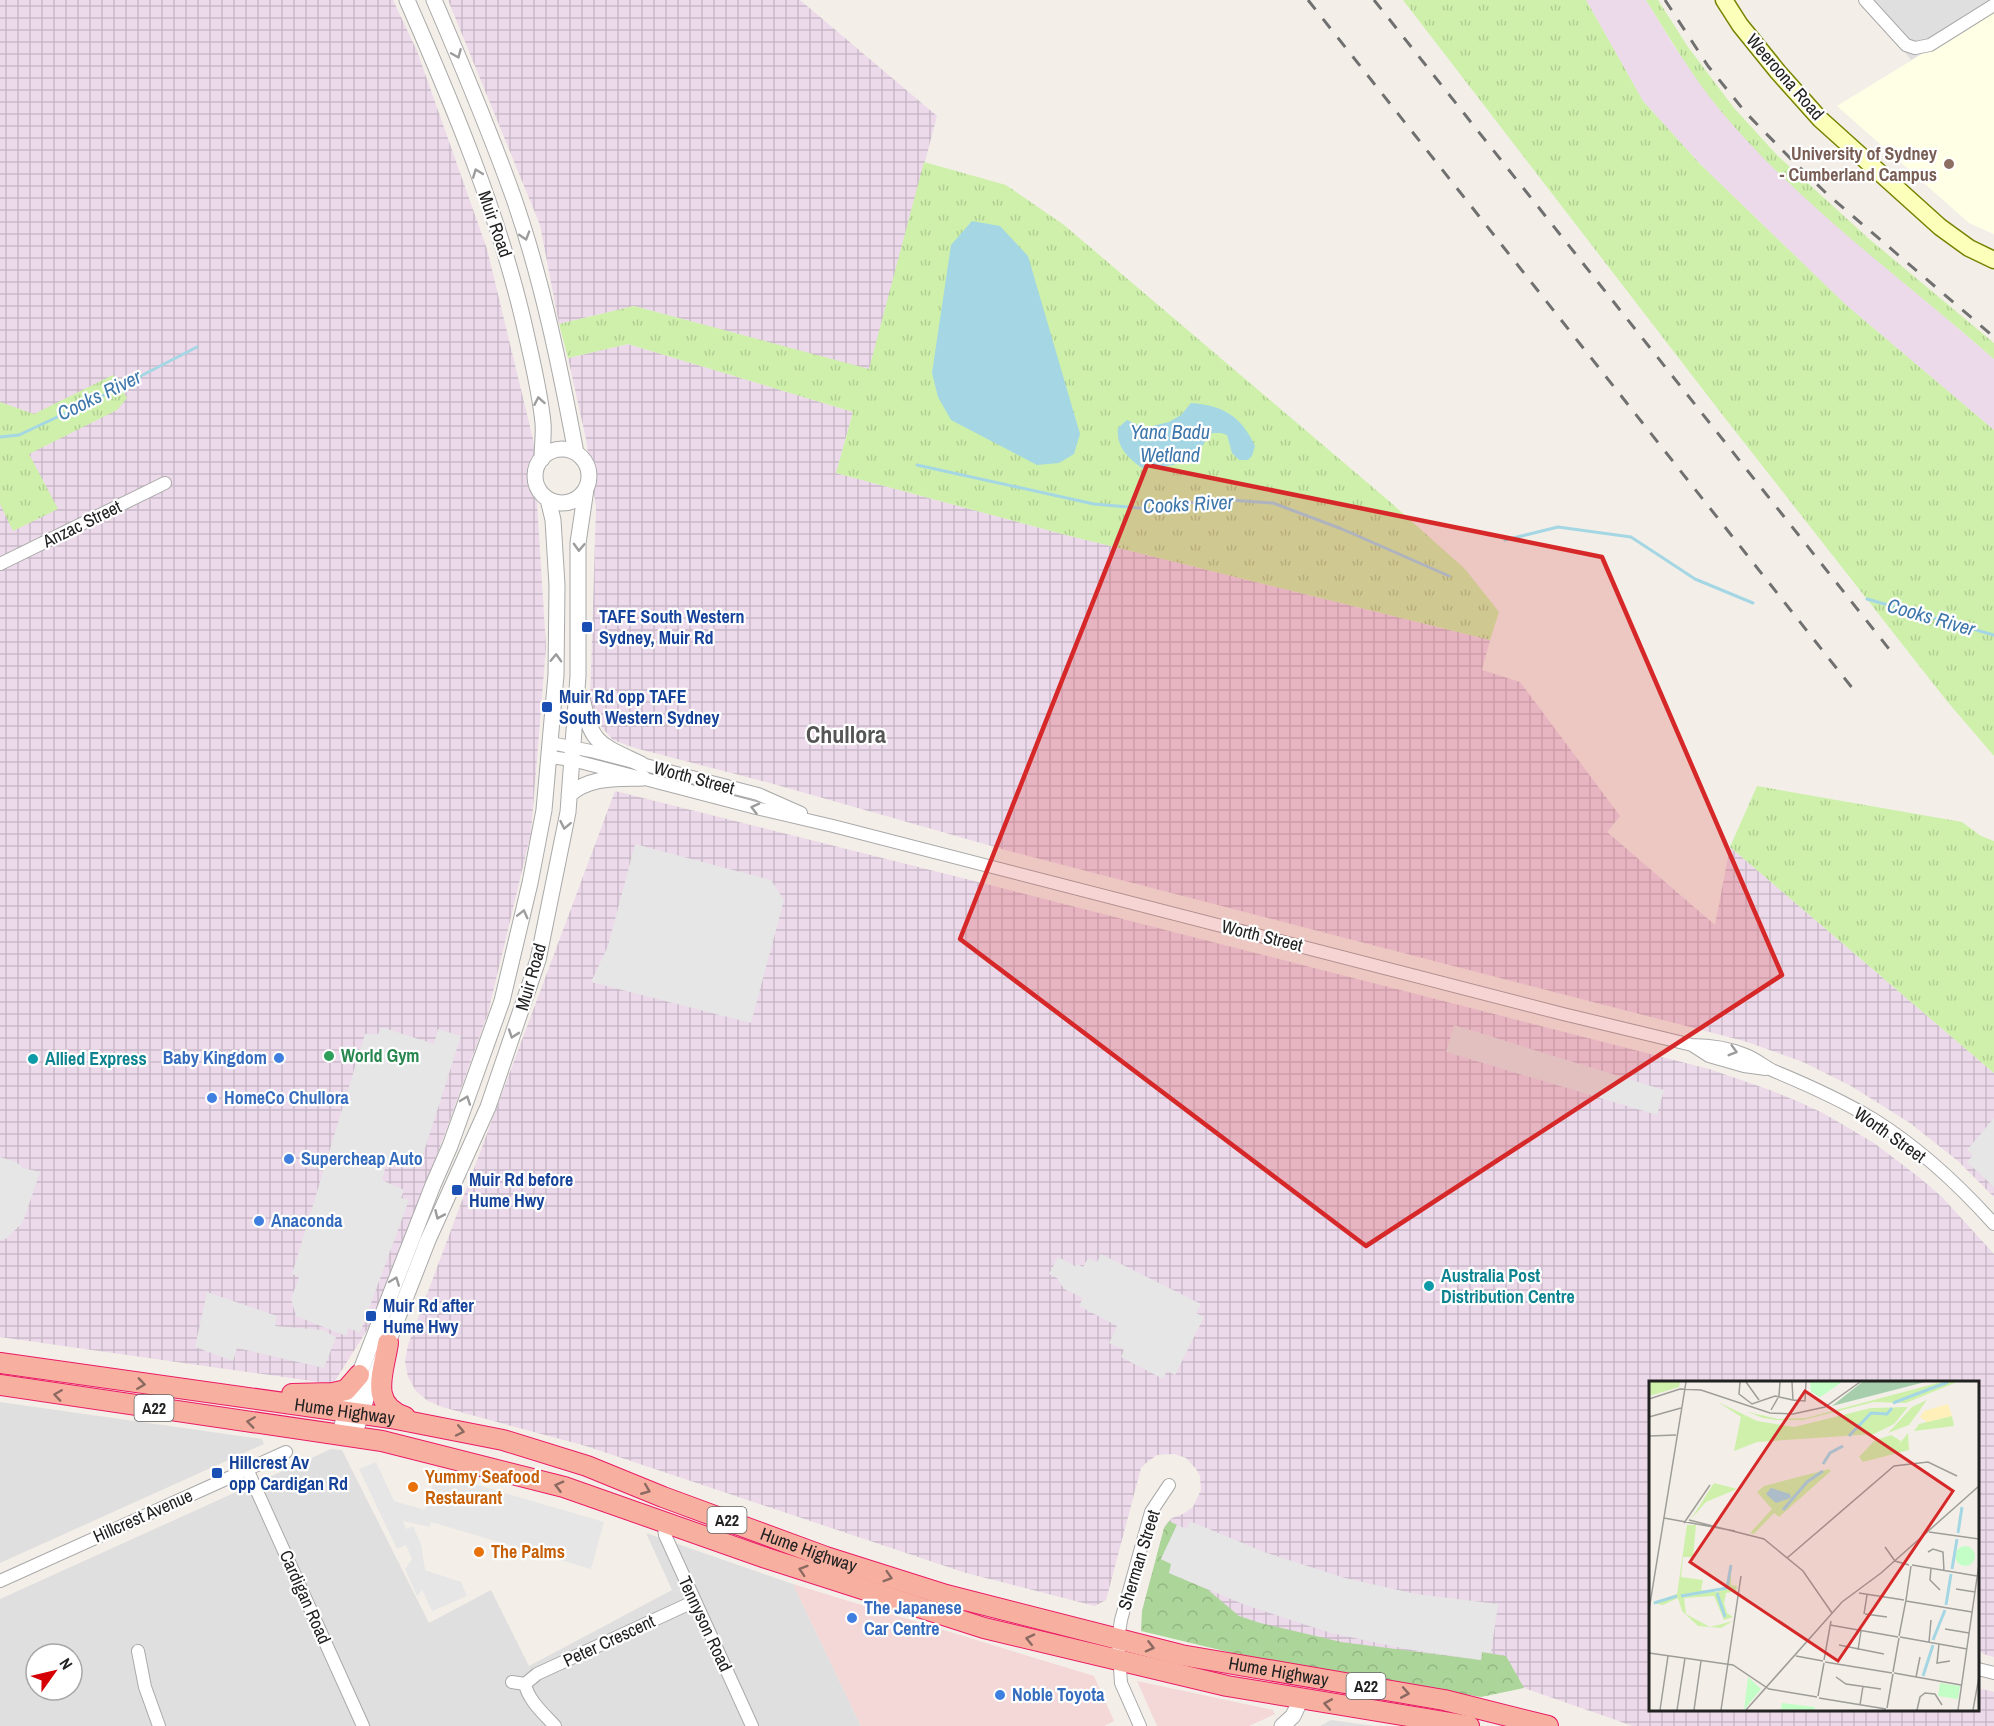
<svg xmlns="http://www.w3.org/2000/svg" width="1994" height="1726" viewBox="0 0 1994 1726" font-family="'Archivo Narrow',sans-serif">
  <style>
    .residential { fill: #e0dfdf; fill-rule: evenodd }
    .commercial { fill: #f4d7d7 }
    .industrial { fill: url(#industrial-grid) }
    .education { fill: #ffffe5 }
    .railway { fill: #ecd9e9 }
    .grass { fill: url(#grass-tufts) }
    .forest { fill: url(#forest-crowns) }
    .parking { fill: #e6e6e6 }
    .water { fill: #a5d6e4 }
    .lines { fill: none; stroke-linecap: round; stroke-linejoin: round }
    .stream { stroke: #a5d6e4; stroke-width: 3 }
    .minor-casing { stroke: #a9a9a9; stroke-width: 14 }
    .tertiary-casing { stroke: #a9a9a9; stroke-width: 17 }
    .secondary-casing { stroke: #768200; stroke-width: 19 }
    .trunk-casing { stroke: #eb1a65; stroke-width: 22 }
    .minor { stroke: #fff; stroke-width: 12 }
    .tertiary { stroke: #fff; stroke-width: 15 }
    .secondary { stroke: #fcffba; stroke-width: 16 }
    .trunk { stroke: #f7b0a0; stroke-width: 20 }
    .rail { stroke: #707070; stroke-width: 3; stroke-dasharray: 12 12; stroke-linecap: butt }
    .oneway { stroke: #9c9c9c }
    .oneway2 { stroke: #8c6961 }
    .marked { fill: #d62828; fill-opacity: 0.2; stroke: #d62828; stroke-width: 4.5; stroke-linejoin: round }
    .education-dot { fill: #8d6e63; stroke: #fff; stroke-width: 2 }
    .transit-dot { fill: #1a4fb4; stroke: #fff; stroke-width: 2 }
    .leisure-dot { fill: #2e9e5b; stroke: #fff; stroke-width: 2 }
    .shop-dot { fill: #3f7fe0; stroke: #fff; stroke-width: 2 }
    .culture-dot { fill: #0f9aa8; stroke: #fff; stroke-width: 2 }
    .food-dot { fill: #e8710a; stroke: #fff; stroke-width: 2 }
    .labels { text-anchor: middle; stroke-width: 4.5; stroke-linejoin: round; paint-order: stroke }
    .shield { fill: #fff; stroke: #646464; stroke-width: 1.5 }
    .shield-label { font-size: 16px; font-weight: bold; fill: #222 }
    .street-label { font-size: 18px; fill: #222; stroke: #fff }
    .education-label { font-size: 18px; font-weight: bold; fill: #785e54; stroke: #fff; text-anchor: end }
    .transit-label { font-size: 18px; font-weight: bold; fill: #164399; stroke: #fff; text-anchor: start }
    .leisure-label { font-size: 18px; font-weight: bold; fill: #27864d; stroke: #fff; text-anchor: start }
    .shop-label { font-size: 18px; font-weight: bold; fill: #366cbe; stroke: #fff; text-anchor: start }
    .culture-label { font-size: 18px; font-weight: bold; fill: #0d838f; stroke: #fff; text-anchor: start }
    .food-label { font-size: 18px; font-weight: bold; fill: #c56008; stroke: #fff; text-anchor: start }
    .water-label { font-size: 20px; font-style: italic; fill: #3f77ab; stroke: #fff }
    .district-label { font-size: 24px; font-weight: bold; fill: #555; stroke: #fff }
    .inset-river { fill: none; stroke: #a5d6e4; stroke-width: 3 }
    .inset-road { fill: none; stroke: #9f9d99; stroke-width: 1.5 }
    .view { fill: #d62828; fill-opacity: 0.15; stroke: #d62828; stroke-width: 3 }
    .inset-edge { fill: none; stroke: #222; stroke-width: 3 }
  </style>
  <defs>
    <pattern id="industrial-grid" width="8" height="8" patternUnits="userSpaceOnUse" patternTransform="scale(1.5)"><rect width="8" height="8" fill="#ecd9e9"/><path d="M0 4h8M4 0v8" fill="none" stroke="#cabac8"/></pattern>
    <pattern id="grass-tufts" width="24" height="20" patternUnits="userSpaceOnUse" patternTransform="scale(1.5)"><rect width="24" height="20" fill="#cef0ab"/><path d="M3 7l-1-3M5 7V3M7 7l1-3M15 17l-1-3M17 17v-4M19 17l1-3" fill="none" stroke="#b1ce93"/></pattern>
    <pattern id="forest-crowns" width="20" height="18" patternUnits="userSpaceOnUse" patternTransform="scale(1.5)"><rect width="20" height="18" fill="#acd599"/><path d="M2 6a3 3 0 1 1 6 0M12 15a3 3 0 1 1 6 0" fill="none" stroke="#94b784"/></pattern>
  </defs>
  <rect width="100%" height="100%" fill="#f3efe8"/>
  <path class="residential" d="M1862,0H1994V9L1911,60Z
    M0,1402L262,1439L264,1444L0,1563Z
    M331,1449L342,1450L429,1623L491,1590L529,1666L672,1590L646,1533L793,1584L861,1726H0V1599ZM36,1654H72V1690H36Z
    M1331,1720L1375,1726H1320Z"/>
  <path class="commercial" d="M793,1584L1094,1676L1114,1721L1104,1726H861Z
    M1137,1681L1273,1710L1275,1714L1249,1726H1157Z"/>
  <path class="industrial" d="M0,0H393L417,51L487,249L533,439L546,647L531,833L488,1013L447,1128L374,1319L333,1384L0,1337Z
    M448,0H800L937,116L870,370L634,306L559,324L540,225Z
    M628,344L853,412L836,473L1070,536L1490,640L1482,670L1520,682L1620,816L1607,832L1715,925L1730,847L1994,1073V1197L1958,1161L1910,1123L1851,1086L1803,1062L1744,1041L1009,851L770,783L635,748L613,740L599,724L590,703L596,507L586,439L568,358Z
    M615,791L990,885L1709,1069L1770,1090L1797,1101L1823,1113L1874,1143L1920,1178L1942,1197L1994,1254V1657L1983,1654L1978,1648V1382H1650V1710H1978V1688L1994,1692V1726H1633L1524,1688L1497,1682L1146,1619L1142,1611L1165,1525L1172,1518L1183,1514L1193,1507L1201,1490L1200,1476L1196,1469L1186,1458L1174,1454L1157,1455L1146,1463L1141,1468L1106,1600L1095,1606L966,1573L586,1446L442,1407L428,1401L416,1391L408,1377L405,1361L408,1345Z"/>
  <path class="education" d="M1994,10V234L1969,223L1837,106Z"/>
  <path class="railway" d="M1586,0H1646L1674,46L1719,109L1775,169L1817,208L1994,359V430L1845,304L1700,164L1643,101Z"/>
  <path class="grass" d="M1403,0H1586L1643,101L1700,164L1845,304L1994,430V756L1946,700L1721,413Z
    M1646,0H1658L1688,47L1734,108L1777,155L1868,238L1994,343V359C1902,278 1799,205 1720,110C1692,76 1669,37 1646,0Z
    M924,162L1006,185L1064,225L1389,501L1465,569L1499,612L1490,640L1070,536L836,473L853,412L628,344L568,358L559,324L634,306L869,369Z
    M113,375L127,398L117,410L29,454L58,509L13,531L0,504V402L34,414Z
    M1757,786L1962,822L1981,836L1994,841V1073L1730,847Z"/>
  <path class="forest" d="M1169,1521L1177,1525L1161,1559L1172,1564L1169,1573L1207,1589L1239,1616L1260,1623L1341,1642L1481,1660L1482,1652L1506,1656L1524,1688L1481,1697L1274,1663L1141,1631L1142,1611L1164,1528Z"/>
  <path class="parking" d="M635,844L771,880L784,900L751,1023L591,982L608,946Z
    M1454,1025L1664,1090L1657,1115L1446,1052Z
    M381,1027L434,1044L438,1029L461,1036L421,1161L413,1159L412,1169L387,1161L382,1180L404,1190L401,1198L409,1200L360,1333L349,1328L346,1336L296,1316L291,1299L299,1277L292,1274L365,1034H378Z
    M1994,1118V1187L1967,1162L1973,1155L1967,1150Z
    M0,1157L16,1162L23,1168L40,1172L23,1222L6,1239L0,1240Z
    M1101,1254L1201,1304L1196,1313L1204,1317L1175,1375L1167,1371L1163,1379L1121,1357L1124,1350L1109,1343L1117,1326L1079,1306L1083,1298L1064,1289L1057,1278L1049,1274L1058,1257L1075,1266L1077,1264L1083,1267L1088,1258L1097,1262Z
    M207,1292L277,1316L275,1326L323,1330L336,1337L324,1368L237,1348L233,1361L195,1347Z
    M376,1462L394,1501L425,1510L436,1473L604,1522L591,1569L431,1522L430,1527L403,1521L406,1529L413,1526L421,1544L425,1570L461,1582L467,1596L432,1611L422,1590L417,1596L405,1569L412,1559L406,1545L397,1549L359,1469Z
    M1190,1521L1264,1552L1345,1578L1416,1594L1498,1604L1491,1653L1482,1652L1481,1660L1406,1649L1331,1633L1245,1605L1169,1573L1171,1564L1161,1559L1177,1525L1187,1529Z"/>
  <path class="water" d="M972,221L1000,226L1028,256L1080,434L1074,454L1059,463L1037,465L951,420L938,397L932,373L951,245Z
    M1191,403C1223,405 1242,417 1255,446L1252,456L1248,460H1239L1232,453L1227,435L1221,433H1212C1206,440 1200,450 1194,456C1180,467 1158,467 1142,468C1128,458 1116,447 1118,428L1127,420L1144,428L1169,422L1181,415Z"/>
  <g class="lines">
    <path class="stream" d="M0,437L19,435L102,396L197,347
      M917,465L1094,504L1151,509L1215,499L1273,503L1342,529L1449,576
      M1505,540L1558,527L1631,537L1695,579L1753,603
      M1867,599L1994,635"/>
    <g class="minor-casing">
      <path id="minor" d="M1865,0L1906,45L1915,48L1930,45L1994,5
        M0,564L165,483
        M551,743L591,751L758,794L801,813
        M550,757L572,760L756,808L833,826L1563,1014L1692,1045C1711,1045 1729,1048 1746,1055C1756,1059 1764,1066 1774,1071C1808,1085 1841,1100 1873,1119C1918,1147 1959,1185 1994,1224
        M1692,1045L1709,1056L1744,1066L1766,1069
        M247,1469L363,1726
        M663,1521L665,1535L752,1726
        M0,1581L286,1452
        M138,1651L145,1687L159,1726
        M1978,1669L1994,1673
        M512,1682L525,1684L537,1674L695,1601
        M525,1684C528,1700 544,1714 555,1726
        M1140,1726L1121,1683L1118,1639L1121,1620L1151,1512L1169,1485"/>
    </g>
    <g class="tertiary-casing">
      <path id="tertiary" d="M407,0C453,105 498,212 524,324C531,356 540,391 543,423C544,435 542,447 542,459
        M434,0C462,65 489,129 513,196C542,279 560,367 576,453
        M535 476a27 27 0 1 1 54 0a27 27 0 1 1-54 0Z
        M582,697C591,745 599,744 641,764
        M569,795C590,776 617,779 643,778
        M339,1434L359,1375L433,1185L450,1146L502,1001L530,883L544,810L556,675L557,585L553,520L548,499
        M354,1436L366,1399L428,1240L488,1107L538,960L568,812L578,676V543L586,489
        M1282,1726L1293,1716L1301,1699"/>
    </g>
    <g class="secondary-casing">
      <path id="secondary" d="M1724,0L1740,25L1778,72L1820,119L1940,227L1969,248L1994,260"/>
    </g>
    <g class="trunk-casing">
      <g id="trunk">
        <path d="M388,1343C384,1372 368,1404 405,1417"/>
        <path id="s1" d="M0,1363L391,1418L503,1440L587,1466L663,1497L826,1557L946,1595L1181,1655L1444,1700L1548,1726"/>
        <path d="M0,1385L382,1441L564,1487L766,1558L984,1628L1227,1686L1469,1726"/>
        <path d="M292,1394L333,1393L346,1390L359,1375"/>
      </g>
    </g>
    <use href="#minor" class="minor"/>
    <use href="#tertiary" class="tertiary"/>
    <use href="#secondary" class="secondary"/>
    <use href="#trunk" class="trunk"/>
    <path class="rail" d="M1308,0L1853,689
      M1374,0L1893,654
      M1665,0L1708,66L1746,113L1791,159L1827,194L1994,337"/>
  </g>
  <defs><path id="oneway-chevron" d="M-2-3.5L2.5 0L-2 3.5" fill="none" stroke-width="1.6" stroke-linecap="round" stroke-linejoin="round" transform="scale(1.5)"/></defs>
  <g class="oneway">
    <use href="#oneway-chevron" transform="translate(457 54) rotate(67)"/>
    <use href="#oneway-chevron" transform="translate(477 173) rotate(-111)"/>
    <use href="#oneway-chevron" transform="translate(525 236) rotate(73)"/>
    <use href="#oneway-chevron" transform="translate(539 401) rotate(-100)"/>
    <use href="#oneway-chevron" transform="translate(579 547) rotate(92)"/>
    <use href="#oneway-chevron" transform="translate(556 658) rotate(-88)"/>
    <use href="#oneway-chevron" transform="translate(755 808) rotate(-166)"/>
    <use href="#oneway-chevron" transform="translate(565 825) rotate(101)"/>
    <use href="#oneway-chevron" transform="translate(523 914) rotate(-76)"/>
    <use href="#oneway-chevron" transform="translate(513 1034) rotate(109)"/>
    <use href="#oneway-chevron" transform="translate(1733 1051) rotate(16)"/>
    <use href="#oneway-chevron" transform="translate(466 1100) rotate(-70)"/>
    <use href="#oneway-chevron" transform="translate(439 1215) rotate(114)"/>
    <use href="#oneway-chevron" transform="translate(395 1281) rotate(-69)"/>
  </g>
  <g class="oneway2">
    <use href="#oneway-chevron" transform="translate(141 1384) rotate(8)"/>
    <use href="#oneway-chevron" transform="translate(58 1395) rotate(-172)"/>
    <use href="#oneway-chevron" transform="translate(251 1422) rotate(-172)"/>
    <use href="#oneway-chevron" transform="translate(460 1431) rotate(12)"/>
    <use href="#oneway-chevron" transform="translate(559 1486) rotate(-165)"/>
    <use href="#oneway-chevron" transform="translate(646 1490) rotate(22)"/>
    <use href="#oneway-chevron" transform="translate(803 1570) rotate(-162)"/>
    <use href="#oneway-chevron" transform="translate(888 1577) rotate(17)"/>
    <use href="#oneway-chevron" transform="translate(1030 1639) rotate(-167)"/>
    <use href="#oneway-chevron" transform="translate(1150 1647) rotate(14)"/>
    <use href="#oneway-chevron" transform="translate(1405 1693) rotate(10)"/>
    <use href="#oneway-chevron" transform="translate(1328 1704) rotate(-170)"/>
  </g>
  <path class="marked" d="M1147,465L1602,557L1782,975L1366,1246L960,939Z"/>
  <circle class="education-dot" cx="1949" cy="164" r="6"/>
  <g class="transit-dot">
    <rect x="581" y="621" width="12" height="12" rx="3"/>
    <rect x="541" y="701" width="12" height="12" rx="3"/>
    <rect x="451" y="1184" width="12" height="12" rx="3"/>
    <rect x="365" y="1310" width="12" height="12" rx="3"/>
    <rect x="211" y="1467" width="12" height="12" rx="3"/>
  </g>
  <circle class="leisure-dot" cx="329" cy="1056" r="6"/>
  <g class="shop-dot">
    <circle cx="279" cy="1058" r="6"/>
    <circle cx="212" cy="1098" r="6"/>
    <circle cx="289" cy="1159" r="6"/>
    <circle cx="259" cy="1221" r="6"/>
    <circle cx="852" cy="1618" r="6"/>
    <circle cx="1000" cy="1695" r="6"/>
  </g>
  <g class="culture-dot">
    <circle cx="33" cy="1059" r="6"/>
    <circle cx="1429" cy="1286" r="6"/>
  </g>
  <g class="food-dot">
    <circle cx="413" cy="1487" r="6"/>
    <circle cx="479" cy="1552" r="6"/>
  </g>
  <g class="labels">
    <g class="shield">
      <rect x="134.5" y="1395" width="39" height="26" rx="4.5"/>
      <rect x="707.5" y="1507" width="39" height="26" rx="4.5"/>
      <rect x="1346.5" y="1673" width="39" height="26" rx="4.5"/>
    </g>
    <g class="shield-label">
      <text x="154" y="1414">A22</text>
      <text x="727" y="1526">A22</text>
      <text x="1366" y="1692">A22</text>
    </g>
    <g class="street-label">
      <text transform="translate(1785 77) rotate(49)" y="6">Weeroona Road</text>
      <text transform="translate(495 224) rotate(71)" y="6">Muir Road</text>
      <text transform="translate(82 524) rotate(-26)" y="6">Anzac Street</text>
      <text transform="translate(694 778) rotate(15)" y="6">Worth Street</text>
      <text transform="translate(1262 936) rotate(14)" y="6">Worth Street</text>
      <text transform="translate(531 977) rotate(-74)" y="6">Muir Road</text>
      <text transform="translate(1890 1135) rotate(35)" y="6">Worth Street</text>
      <text dy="6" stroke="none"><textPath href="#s1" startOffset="348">Hume Highway</textPath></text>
      <text transform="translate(143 1516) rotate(-24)" y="6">Hillcrest Avenue</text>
      <text dy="6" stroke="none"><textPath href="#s1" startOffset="834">Hume Highway</textPath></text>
      <text transform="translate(1139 1560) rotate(-73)" y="6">Sherman Street</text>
      <text transform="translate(305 1597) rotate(66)" y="6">Cardigan Road</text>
      <text transform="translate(705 1624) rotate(65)" y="6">Tennyson Road</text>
      <text transform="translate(609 1641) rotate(-25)" y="6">Peter Crescent</text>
      <text dy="6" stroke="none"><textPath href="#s1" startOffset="1320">Hume Highway</textPath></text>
    </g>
    <g class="education-label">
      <text x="1937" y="160">University of Sydney<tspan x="1937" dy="21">- Cumberland Campus</tspan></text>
    </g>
    <g class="transit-label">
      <text x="599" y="623">TAFE South Western<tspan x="599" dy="21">Sydney, Muir Rd</tspan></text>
      <text x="559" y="703">Muir Rd opp TAFE<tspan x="559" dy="21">South Western Sydney</tspan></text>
      <text x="469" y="1186">Muir Rd before<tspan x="469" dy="21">Hume Hwy</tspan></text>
      <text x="383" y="1312">Muir Rd after<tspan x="383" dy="21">Hume Hwy</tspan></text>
      <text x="229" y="1469">Hillcrest Av<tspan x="229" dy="21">opp Cardigan Rd</tspan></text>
    </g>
    <g class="leisure-label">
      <text x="341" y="1062">World Gym</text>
    </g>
    <g class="shop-label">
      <text x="267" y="1064" text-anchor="end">Baby Kingdom</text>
      <text x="224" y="1104">HomeCo Chullora</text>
      <text x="301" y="1165">Supercheap Auto</text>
      <text x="271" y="1227">Anaconda</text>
      <text x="864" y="1614">The Japanese<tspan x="864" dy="21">Car Centre</tspan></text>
      <text x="1012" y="1701">Noble Toyota</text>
    </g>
    <g class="culture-label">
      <text x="45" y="1065">Allied Express</text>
      <text x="1441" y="1282">Australia Post<tspan x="1441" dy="21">Distribution Centre</tspan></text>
    </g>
    <g class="food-label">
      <text x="425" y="1483">Yummy Seafood<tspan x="425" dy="21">Restaurant</tspan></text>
      <text x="491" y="1558">The Palms</text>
    </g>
    <g class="water-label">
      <text transform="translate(99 395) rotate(-26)" y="7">Cooks River</text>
      <text x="1170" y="439">Yana Badu<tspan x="1170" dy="23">Wetland</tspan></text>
      <text transform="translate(1188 504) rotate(-3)" y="7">Cooks River</text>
      <text transform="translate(1931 617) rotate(16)" y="7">Cooks River</text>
    </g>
    <g class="district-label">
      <text x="846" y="743">Chullora</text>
    </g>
  </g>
  <g transform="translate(1649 1381)">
    <rect width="330" height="330" fill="#f3efe8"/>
    <path d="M0,1H31L30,6L0,15ZM292,1H308L257,22L225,21L154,39H127L114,37L99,31L129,38L157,37ZM278,19L260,44L239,52L263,26ZM69,21L108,40L145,46L222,27L259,26L245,43L225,53L108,61L85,70L92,36ZM303,35L305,45L265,50L270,43ZM259,52L260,69L214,81L210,76L225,60L242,54L252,60L247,67ZM180,88L182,90L130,136L125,132L105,153L101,152L123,128L108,111L115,105ZM65,102L88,108L57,121L42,138ZM38,144H47L44,176H34L32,196L54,199L52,209L68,211L75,208L82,193V204L88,205L87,210L77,212L75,222L78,232L84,236L75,239L65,215L35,217L37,233L61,246L84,240L72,247L49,245L33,230L29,217L14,224L3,222L28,213Z" fill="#cef0ab"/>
    <path d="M299,23L303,35L278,41L271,36L275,30Z" fill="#fff0ba"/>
    <path d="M213,1H276L183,25Z" fill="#a7ceac"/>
    <path d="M161,1H193L171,16L162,11ZM306 175a10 10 0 1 1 20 0a10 10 0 1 1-20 0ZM99,296L112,308L95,329ZM291,302L311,305L309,318L289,315ZM133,322L166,326L165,329H132Z" fill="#c3fec7"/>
    <path d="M122,107L141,113L142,117L127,122L117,113Z" fill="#a5d6e4"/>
    <path class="inset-river" d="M244,22L299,1M200,55L222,32L238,33L243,27M174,83L181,72L194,65M134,129L158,101L174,90M309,152L313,126M303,188L308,158M68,212L76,236M32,215L78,207L82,184M5,222L28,215M297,224L302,193M284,259L296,229M274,295L284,264"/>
    <path class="inset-road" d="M91,1L90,13L103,23L126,15L144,19L143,1M97,1L110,19M0,18L31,8L52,9L121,32L144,33L176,26L211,1M144,19L156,20L157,1M122,29L130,15L131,1M0,36L32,27M0,55L27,54M15,137L86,150M40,139L115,158L154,190L183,232M35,142L61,104M280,151L330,158M236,166L246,180L260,184M279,171L284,168L294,171L295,190M138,177L245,85L279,81L308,95M263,184L328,195M282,187L281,199L291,209M307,208L326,211M210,212L255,219M257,219L262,185M257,220L323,231M0,229L37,1M215,233L218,214M216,233L238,236M181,244L249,256M296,248L320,252M250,255L257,219M251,256L318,268M280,261L282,239M290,263L288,282L301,280M190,264L235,273M209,269L212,250M0,272L84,284L120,308L168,316M147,275L174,280M175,279L182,240M176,281L243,292M244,291L250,257M245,292L312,304M187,296L197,303L232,308M267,296L271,276M169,315L175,282M170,317L237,328M211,324L214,305M238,327L244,293M11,329L19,275M28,329L36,277M45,329L52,280M72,329L92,195M97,329L193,221L232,192L330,105M268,329L271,316L276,312L286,313L293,324M309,329L330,183M324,329L330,296"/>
    <path class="view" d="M156,10L304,110L189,280L41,181Z"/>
    <rect width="330" height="330" class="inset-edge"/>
  </g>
  <g transform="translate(54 1672) rotate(56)"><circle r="28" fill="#ffffff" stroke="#a7a7a7" stroke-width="1.5"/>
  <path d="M0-4.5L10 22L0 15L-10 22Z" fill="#d40003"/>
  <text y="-9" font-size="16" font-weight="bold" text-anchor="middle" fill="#222222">N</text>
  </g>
</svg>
